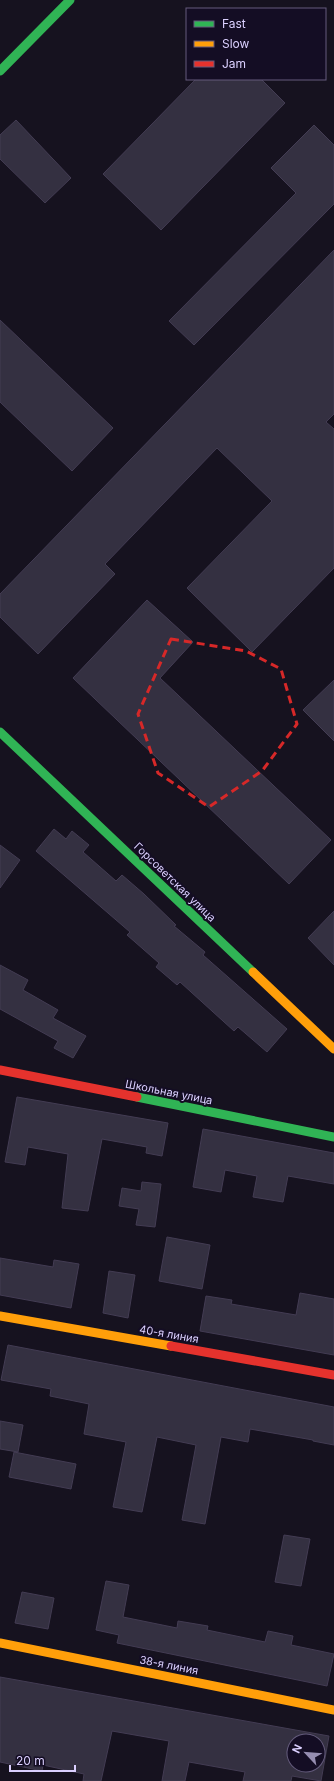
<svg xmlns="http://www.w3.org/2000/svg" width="334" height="1781" viewBox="0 0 334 1781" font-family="Inter,sans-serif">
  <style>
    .building { fill: #343041; stroke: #433c53; fill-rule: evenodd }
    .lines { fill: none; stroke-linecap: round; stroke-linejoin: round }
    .fast { stroke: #30b455; stroke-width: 9 }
    .slow { stroke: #ff9f0a; stroke-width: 9 }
    .jam { stroke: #e5322d; stroke-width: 9 }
    .marked { fill: none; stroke: #d62828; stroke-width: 3; stroke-dasharray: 8 5; stroke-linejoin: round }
    .labels { text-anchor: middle; stroke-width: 4; stroke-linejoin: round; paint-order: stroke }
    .street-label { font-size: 11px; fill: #dbd0ff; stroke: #140d24 }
  </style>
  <rect width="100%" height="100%" fill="#16121f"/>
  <path class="building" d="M196,79H261L285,103L161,230L103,174Z
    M16,120L71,178L45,203L0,159V135Z
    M314,125L334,145V204L194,345L169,321L296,193L271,168Z
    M334,250V414L326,422L334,429V568L252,652L187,588L272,501L217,448L105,564L115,574L38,654L0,617V594Z
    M0,320L113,428L72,471L0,402Z
    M147,600L193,642L160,678L331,840L289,884L73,678Z
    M334,680V741L303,710Z
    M54,829L66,839L72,831L89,845L83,852L116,881L122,875L144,894L176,925L174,926L205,952L203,955L287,1029L267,1052L238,1027L234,1031L180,982L177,985L156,967L159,963L127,935L130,932L36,851Z
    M0,845L20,860L0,888Z
    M334,911V965L308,938Z
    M0,965L28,980L23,990L58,1010L53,1018L86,1036L73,1058L54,1048L58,1041L0,1009Z
    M17,1097L168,1123L162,1156L146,1153L147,1147L102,1139L88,1211L62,1208L68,1154L28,1147L25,1165L5,1162Z
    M203,1129L334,1153V1184L288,1176L283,1202L253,1197L257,1176L225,1170L221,1192L193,1187Z
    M142,1182L161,1184L155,1227L136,1225L139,1209L119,1206L122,1188L141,1191Z
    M167,1237L210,1245L202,1289L159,1281Z
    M0,1258L53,1267L54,1260L79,1264L71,1308L0,1295Z
    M109,1271L135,1275L128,1318L103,1313Z
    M300,1293L334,1299V1355L200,1331L206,1296L232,1300L231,1304L296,1315Z
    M8,1345L334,1407V1445L313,1441V1440L250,1429L248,1442L221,1437L205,1524L182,1520L196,1445L157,1437L142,1512L113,1507L126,1442L84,1434L89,1404L50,1396L51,1389L1,1380Z
    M0,1421L23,1425L18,1452L0,1449Z
    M14,1452L76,1464L71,1489L9,1477Z
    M284,1535L310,1539L301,1586L275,1582Z
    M106,1581L129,1585L123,1617L177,1628L178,1621L208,1626L207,1630L265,1642L268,1631L293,1636L291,1645L334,1654L327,1686L117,1643L119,1635L96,1630Z
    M22,1592L54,1598L48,1629L15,1623Z
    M0,1677L329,1736L321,1781L292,1776L291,1781H243L245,1772L189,1762L185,1781H162L169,1741L112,1731L101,1781H83L84,1774L43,1765L42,1771L0,1762ZM294,1741H318V1765H294Z"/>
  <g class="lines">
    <path class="fast" d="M0,71L70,0
      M0,732L253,972
      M137,1097L334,1137"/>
    <path class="slow" d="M253,972L334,1049
      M0,1316L171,1346
      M0,1643L334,1710"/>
    <path class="jam" d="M0,1070L137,1097
      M171,1346L334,1375"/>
  </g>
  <path class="marked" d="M171,639L246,651L281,669L297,724L262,771L209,807L158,773L138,714Z"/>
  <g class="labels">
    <g class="street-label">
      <text transform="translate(175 882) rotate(44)" y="4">Горсоветская улица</text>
      <text transform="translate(169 1092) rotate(11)" y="4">Школьная улица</text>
      <text transform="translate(169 1334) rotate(10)" y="4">40-я линия</text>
      <text transform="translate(169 1665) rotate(11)" y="4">38-я линия</text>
    </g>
  </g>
  <rect x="186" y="8" width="140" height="72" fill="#140d24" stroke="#645b7c"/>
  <rect x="194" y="21" width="20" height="6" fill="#30b455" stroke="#645b7c"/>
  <text x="222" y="28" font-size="12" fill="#dbd0ff">Fast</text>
  <rect x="194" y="41" width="20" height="6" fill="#ff9f0a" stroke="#645b7c"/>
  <text x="222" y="48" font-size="12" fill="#dbd0ff">Slow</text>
  <rect x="194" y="61" width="20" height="6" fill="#e5322d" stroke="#645b7c"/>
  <text x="222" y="68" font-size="12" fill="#dbd0ff">Jam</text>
  <g transform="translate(306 1753) rotate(296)"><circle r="19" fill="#140d24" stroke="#645b7c"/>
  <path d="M0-3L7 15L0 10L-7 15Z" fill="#968eb1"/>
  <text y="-6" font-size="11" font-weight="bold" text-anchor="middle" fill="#dbd0ff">N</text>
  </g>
  <path d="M10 1765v6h65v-6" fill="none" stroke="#dbd0ff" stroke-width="2"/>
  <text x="16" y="1765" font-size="12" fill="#dbd0ff" stroke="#140d24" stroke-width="3" paint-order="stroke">20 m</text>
</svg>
